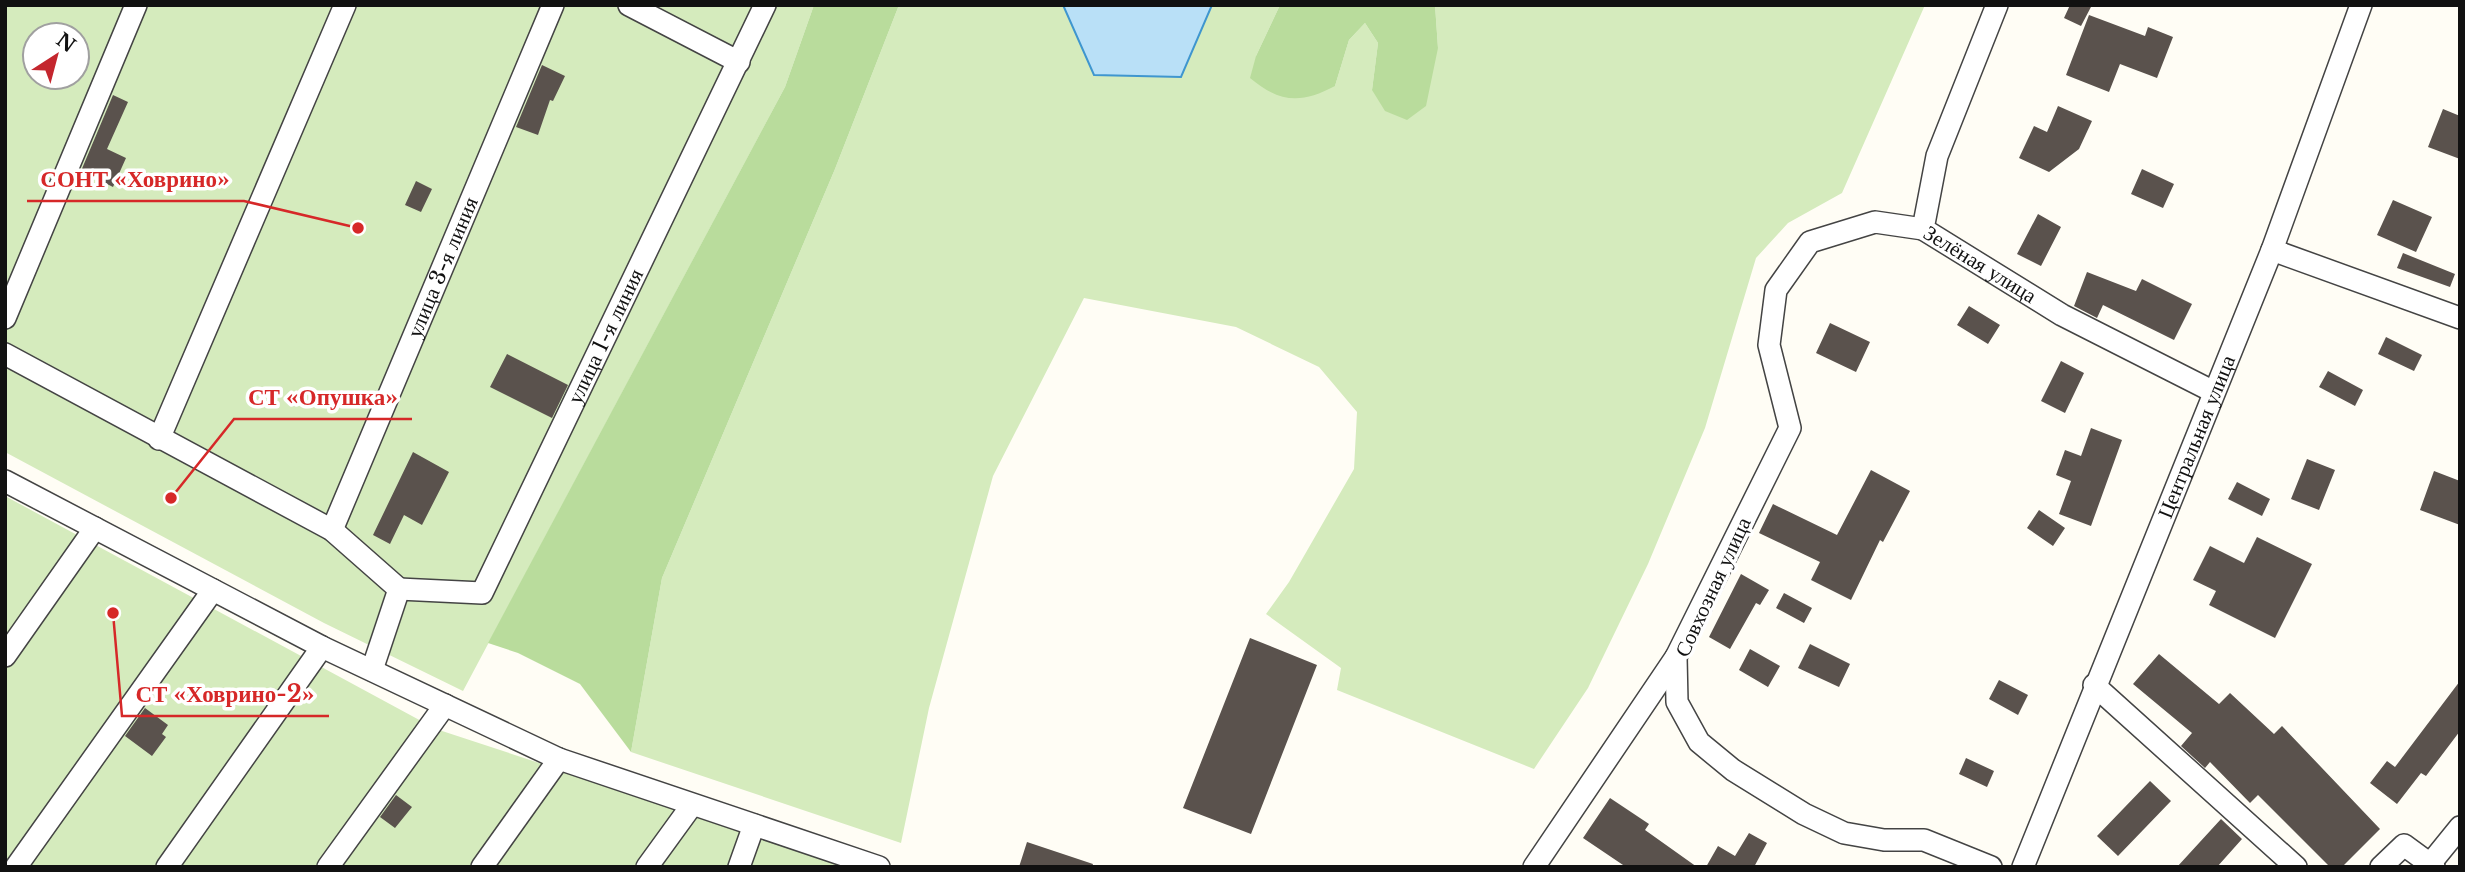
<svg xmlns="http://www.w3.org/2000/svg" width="2465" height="872" viewBox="0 0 2465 872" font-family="'Libre Baskerville',serif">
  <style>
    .green { fill: #d5ebbd; fill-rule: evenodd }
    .forest { fill: #b9dc9c }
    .water { fill: #b9e0f7; stroke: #3f96cf; stroke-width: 2 }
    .building { fill: #5a524d }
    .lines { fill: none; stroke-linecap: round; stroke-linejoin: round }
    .minor-casing { stroke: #444; stroke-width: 24 }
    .minor { stroke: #fff; stroke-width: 21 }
    .labels { text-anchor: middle; stroke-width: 7; stroke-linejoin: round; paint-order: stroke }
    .street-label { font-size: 21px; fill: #111; stroke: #fff }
    .leader { fill: none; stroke: #d62828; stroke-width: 2.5 }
    .callout-dot { fill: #d62828; stroke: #fff; stroke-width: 2.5 }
    .callout-label { font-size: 23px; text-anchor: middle; font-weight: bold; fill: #d62828; stroke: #fff; stroke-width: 7; stroke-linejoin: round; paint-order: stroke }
  </style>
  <rect width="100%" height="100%" fill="#fffdf5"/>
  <path class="green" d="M5,5H814L785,87L463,691L324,623L5,452ZM35,35H77V77H35Z
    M899,5H1063L1094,75L1180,77L1212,5H1280L1256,56L1335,86L1349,40L1365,23L1378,43L1372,90L1438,48L1435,5H1925L1842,193L1788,223L1756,258L1705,428L1648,564L1588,688L1534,769L1337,690L1341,668L1266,614L1289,582L1354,469L1357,412L1319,367L1236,327L1084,298L993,476L929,708L901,843L631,752L662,578L835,169Z
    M5,496L436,729L855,867H5Z"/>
  <path class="forest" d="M814,5H899L835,169L662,578L631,752L580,684L518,653L488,643L785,87Z
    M1280,5H1435L1438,48L1426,106L1407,120L1385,111L1372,90L1378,43L1365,23L1349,40L1335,86C1301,104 1280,103 1250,78L1256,56Z"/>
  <path class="water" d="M1063,5H1212L1181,77L1094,75Z"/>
  <path class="building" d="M2070,5H2092L2081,26L2064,18Z
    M2089,15L2145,36L2148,27L2173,37L2157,78L2120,64L2109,92L2066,75Z
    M542,65L565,76L553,101L550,100L538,135L516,127Z
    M113,95L128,102L107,149L126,158L113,187L81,171Z
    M2058,106L2092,121L2079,149L2049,172L2019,158L2034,126L2047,132Z
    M2443,109L2460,116V159L2428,147Z
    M2142,169L2174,184L2163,208L2131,194Z
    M416,181L432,189L421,212L405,205Z
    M2393,200L2432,217L2416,252L2377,235Z
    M2038,214L2061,227L2041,266L2017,254Z
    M2403,253L2455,274L2450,287L2397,268Z
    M2087,272L2136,291L2142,279L2192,304L2174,340L2103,305L2097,318L2074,306Z
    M1969,306L2000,325L1988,344L1957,325Z
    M1830,323L1870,342L1856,372L1816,353Z
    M2386,337L2422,355L2414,371L2378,354Z
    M507,354L568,385L552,418L490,387Z
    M2061,361L2084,373L2065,413L2041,401Z
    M2328,371L2363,390L2355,406L2319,387Z
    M2091,428L2122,440L2091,526L2059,514L2071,481L2056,475L2065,450L2081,456Z
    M413,452L449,472L422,525L404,515L390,544L373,535Z
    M2307,459L2335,470L2319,510L2291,499Z
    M1871,470L1910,491L1883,542L1880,540L1851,600L1811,580L1820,562L1759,533L1773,504L1837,535Z
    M2434,471L2460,481V525L2420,510Z
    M2237,482L2270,499L2262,516L2228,499Z
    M2039,510L2065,528L2053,546L2027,528Z
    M2257,537L2312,564L2275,638L2209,605L2216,591L2193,580L2210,546L2244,563Z
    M1741,574L1769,590L1760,605L1756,603L1730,649L1709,637Z
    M1784,593L1812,608L1804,623L1776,608Z
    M1250,638L1317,665L1251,834L1183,808Z
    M1810,644L1850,664L1839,687L1798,668Z
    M1750,649L1780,666L1768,687L1739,670Z
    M2159,654L2219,704L2230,693L2274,734L2282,726L2380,829L2342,867H2330L2258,795L2250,803L2210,762L2205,768L2181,746L2192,733L2133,684Z
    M1999,680L2028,695L2018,715L1989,699Z
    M2460,681V731L2426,776L2421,773L2397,804L2370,783L2387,761L2395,767Z
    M145,708L168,725L162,734L166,737L152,756L125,736Z
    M1966,758L1994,771L1987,787L1959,774Z
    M2150,781L2171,801L2118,856L2097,836Z
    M396,795L412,807L395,828L380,817Z
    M1610,798L1649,824L1645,830L1697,867H1626L1583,838Z
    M2221,819L2242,839L2217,867H2177Z
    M1749,833L1767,843L1754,867H1706L1718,846L1735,856Z
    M1027,842L1093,864L1092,867H1019Z"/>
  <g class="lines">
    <g class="minor-casing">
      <g id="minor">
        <path d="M629,5L739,62"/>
        <path id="s1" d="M1997,5L1937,156L1923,229L2062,315L2212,391"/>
        <path d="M1923,229L1875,222L1810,242L1776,290L1769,345L1790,428L1676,657L1677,702L1699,742L1733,770L1804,814L1844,833L1884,840H1924L1991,867"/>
        <path d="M2272,250L2460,318"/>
        <path d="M5,318L136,5"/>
        <path d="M5,354L332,530L399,589"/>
        <path d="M159,439L345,5"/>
        <path d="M5,481L322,647L559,759L879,867"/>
        <path id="s2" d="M332,530L553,5"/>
        <path id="s3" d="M399,589L482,593L765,5"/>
        <path d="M5,656L95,528"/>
        <path d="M372,670L399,589"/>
        <path d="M2094,685L2296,867"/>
        <path d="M2430,864L2460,827"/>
        <path d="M16,867L213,590"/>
        <path d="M167,867L322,647"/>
        <path d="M328,867L445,705"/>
        <path d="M482,867L559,759"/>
        <path d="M647,867L692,805"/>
        <path d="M739,867L754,825"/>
        <path d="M1534,867L1676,657"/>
        <path id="s4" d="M2023,867L2272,250L2361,5"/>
        <path d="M2381,867L2404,845L2434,867"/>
      </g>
    </g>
    <use href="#minor" class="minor"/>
  </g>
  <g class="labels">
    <g class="street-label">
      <text dy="7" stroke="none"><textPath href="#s1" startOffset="304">Зелёная улица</textPath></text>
      <text dy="7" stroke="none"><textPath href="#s2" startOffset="285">улица 3-я линия</textPath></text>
      <text dy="7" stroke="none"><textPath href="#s3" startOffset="368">улица 1-я линия</textPath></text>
      <text dy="7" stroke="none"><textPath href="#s4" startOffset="464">Центральная улица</textPath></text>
      <text transform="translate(1713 587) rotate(-65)" y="7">Совхозная улица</text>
    </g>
  </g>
  <path class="leader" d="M358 228L244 201H27M171 498L234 419H412M113 613L122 716H329"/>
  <g class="callout-dot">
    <circle cx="358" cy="228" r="7"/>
    <circle cx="171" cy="498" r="7"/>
    <circle cx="113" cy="613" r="7"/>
  </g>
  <g class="callout-label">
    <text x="135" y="187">СОНТ «Ховрино»</text>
    <text x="323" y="405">СТ «Опушка»</text>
    <text x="225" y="702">СТ «Ховрино-2»</text>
  </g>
  <rect width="2465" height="872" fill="none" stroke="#111111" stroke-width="14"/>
  <g transform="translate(56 56) rotate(36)"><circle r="33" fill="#ffffff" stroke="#a0a0a0" stroke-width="2"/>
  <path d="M0-5L12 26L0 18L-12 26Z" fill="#c4262e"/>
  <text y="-10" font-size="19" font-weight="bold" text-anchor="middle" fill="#111111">N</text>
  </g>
</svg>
